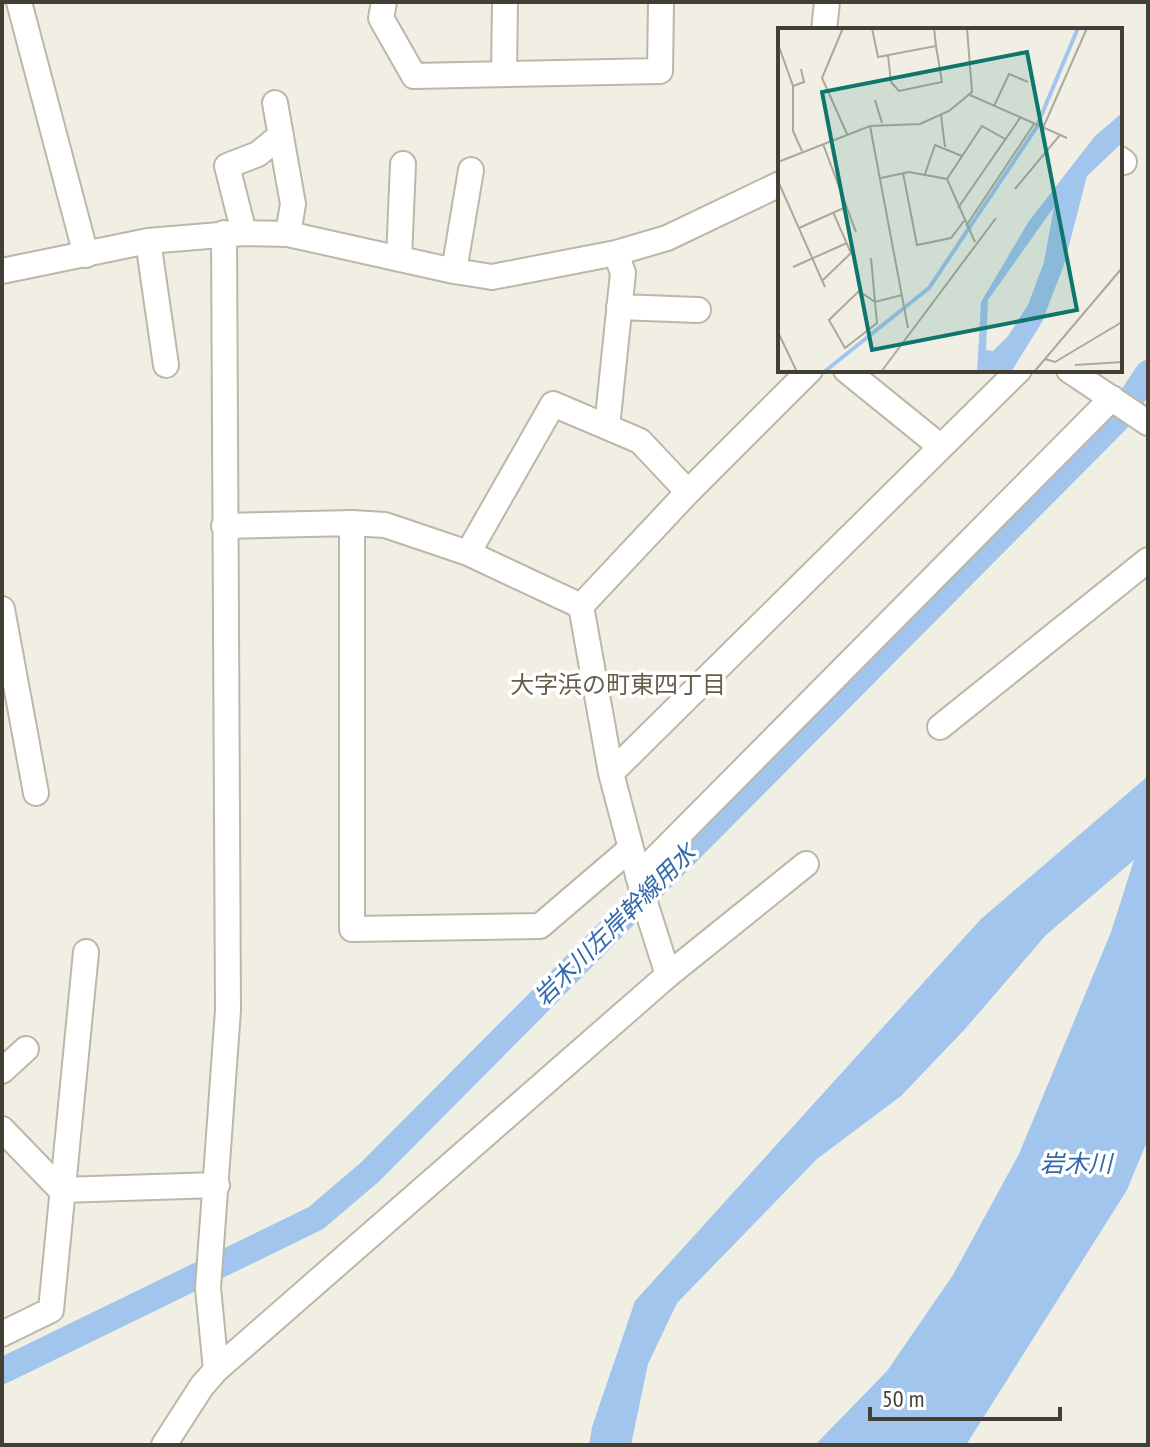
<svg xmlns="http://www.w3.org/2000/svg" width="1150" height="1447" viewBox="0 0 1150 1447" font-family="'PT Sans Narrow','Noto Sans JP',sans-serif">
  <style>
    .water { fill: #a1c5ed }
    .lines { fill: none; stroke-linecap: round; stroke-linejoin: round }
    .canal { stroke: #a1c5ed; stroke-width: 26 }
    .minor-casing { stroke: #bcb7a7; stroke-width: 28 }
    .minor { stroke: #fff; stroke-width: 24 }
    .labels { text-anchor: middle; stroke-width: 7; stroke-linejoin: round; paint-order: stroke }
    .neighbourhood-label { font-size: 24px; fill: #655e4b; stroke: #fff }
    .water-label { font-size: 24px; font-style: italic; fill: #3169ab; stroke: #fff }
    .inset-river { fill: none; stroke: #a1c5ed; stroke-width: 4 }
    .inset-road { fill: none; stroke: #aba99e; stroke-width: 2 }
    .view { fill: #0f766e; fill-opacity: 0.15; stroke: #0f766e; stroke-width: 4 }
    .inset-edge { fill: none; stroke: #433f34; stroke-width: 4 }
  </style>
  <rect width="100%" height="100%" fill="#f1efe4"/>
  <path class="water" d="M1148,776V1139L1127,1190L966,1445H815L887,1371L953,1275L1019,1154L1111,932L1134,860L1046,935L965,1029L901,1096L817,1159L677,1303L648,1364L631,1445H589L592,1427L635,1301L981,919Z"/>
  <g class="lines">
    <path class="canal" d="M2,1371L316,1218L370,1172L1116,421L1148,373"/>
    <g class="minor-casing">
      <path id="minor" d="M19,2L86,255
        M384,2L381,18L414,76L660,71L661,2
        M824,30L827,2
        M504,74L505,2
        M275,103L293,204L288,234
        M1120,159L1124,162
        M244,233L227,166L258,154L281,135
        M148,241L166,365
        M399,259L403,164
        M2,271L148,241L244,233L288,234L454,271L492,277L616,253L667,238L780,184
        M454,271L471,170
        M619,307L698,310
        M846,370L941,447
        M1069,370L1148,423
        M607,427L623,273L616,253
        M352,523V929L540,926L630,849
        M224,526L352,523L385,525L468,553L581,606L611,773L647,909L668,975
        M468,553L553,404L640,441L688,492
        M581,606L688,492L810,370
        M2,609L36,793
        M940,727L1148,560
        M611,773L1019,370
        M638,876L1112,398
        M2,1071L26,1049
        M2,1129L61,1190L217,1185
        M2,1334L51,1310L86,952
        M216,1370L208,1288L228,1010L224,233
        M164,1445L202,1386L216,1370L668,975L806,864"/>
    </g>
    <use href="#minor" class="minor"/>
  </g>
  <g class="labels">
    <g class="neighbourhood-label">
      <text x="618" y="693">大字浜の町東四丁目</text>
    </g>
    <g class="water-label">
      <text transform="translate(615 925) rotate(-45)" y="8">岩木川左岸幹線用水</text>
      <text x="1076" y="1172">岩木川</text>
    </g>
  </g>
  <g transform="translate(778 28)">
    <rect width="344" height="344" fill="#f1efe4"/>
    <path d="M344,85V115L309,148L286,237L264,294L233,344H199L203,274L251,193L317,108ZM276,179L266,234L250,277L230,308L215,323L208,322L210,272Z" fill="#a1c5ed" fill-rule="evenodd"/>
    <path class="inset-river" d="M46,344L151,260L258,100L300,0"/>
    <path class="inset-road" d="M65,0L44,50L69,106M94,0L100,29L158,18L156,0M0,16L15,58V103L24,123M110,27L113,54L121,63L164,54L158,18M15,58L26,54L23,41M192,67L289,110M97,72L104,95M216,78L231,46L250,54M163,87L167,119M92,98L130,300M265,100L309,0M45,116L78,204M0,134L92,98L142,96L171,83L194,64L189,0M125,145L139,217L173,210L186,193M147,146L157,117L184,128M103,150L131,144L169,151L197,214M169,151L204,98L227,111M0,153L47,259M237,161L282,107M180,180L242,90M188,198L256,96M21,200L68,179M93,230L97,274L99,295L67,320L51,292L81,263L97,274L124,267M15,239L69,215M44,253L73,225L55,184M0,304L19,344M267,331L277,334L344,294M297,337L344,334M103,344L218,190M256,344L344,240"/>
    <path class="view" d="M249,24L299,282L94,322L44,64Z"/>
    <rect width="344" height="344" class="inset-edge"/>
  </g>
  <rect width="1150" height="1447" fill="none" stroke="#433f34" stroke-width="8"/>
  <path d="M870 1407v12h190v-12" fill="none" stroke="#433f34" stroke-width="4"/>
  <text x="882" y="1407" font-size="24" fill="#433f34" stroke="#ffffff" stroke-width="6" paint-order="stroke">50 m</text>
</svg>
